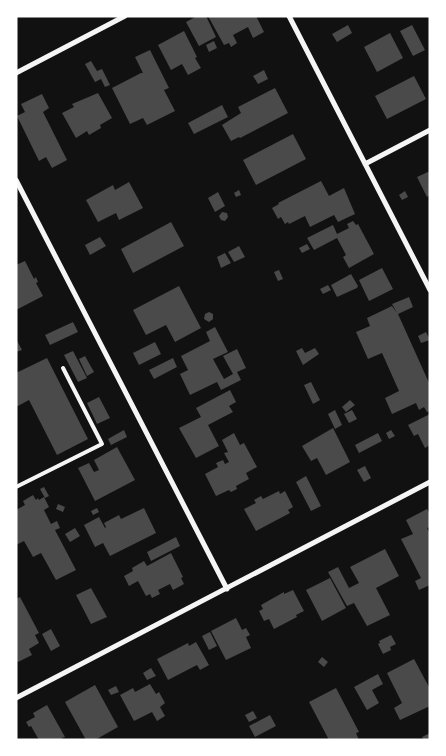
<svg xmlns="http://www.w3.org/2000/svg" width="446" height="756" viewBox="0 0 446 756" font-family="Karla,sans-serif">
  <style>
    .building { fill: #4a4a4a }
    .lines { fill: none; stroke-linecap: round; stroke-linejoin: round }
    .service { stroke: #f5f5f5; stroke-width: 4 }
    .minor { stroke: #f5f5f5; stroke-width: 5 }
  </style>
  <rect width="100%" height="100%" fill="#111"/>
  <path class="building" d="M197,16H206L216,37L199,46L186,22Z
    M208,16H256L264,32L253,38L248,27L233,35L237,43L231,47L229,43L224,45Z
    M348,25L352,33L337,42L332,34Z
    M412,25L425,50L413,56L400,31Z
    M184,31L197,57L195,58L201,68L188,75L182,64L171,70L158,45Z
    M390,33L403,58L377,72L364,47Z
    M214,41L217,48L209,52L206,45Z
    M150,50L169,88L164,90L175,111L147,125L143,118L130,124L112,88L141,73H143L135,57Z
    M91,61L97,71L102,69L110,85L105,87L101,79L95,82L85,64Z
    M264,70L268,79L258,84L253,76Z
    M414,76L426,99L387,119L375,96Z
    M275,88L288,113L240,138L239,137L231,141L222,125L241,113L238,107Z
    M98,93L112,118L100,125L101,128L89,135L87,131L76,138L62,113L74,107L72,104Z
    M42,94L49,108L43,112L67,160L52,168L46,157L39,161L17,116L25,112L21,104Z
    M222,105L228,117L194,134L188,123Z
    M293,134L306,159L256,185L243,160Z
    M430,171V195L427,197L417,177Z
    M321,181L329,196L344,188L355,214L338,222L334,215L310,227L305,216L289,224L288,222L285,224L281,217L278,219L272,208L279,204L278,203Z
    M129,182L143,208L119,220L116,213L98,222L86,200L113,185L115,190Z
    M239,190L241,195L236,197L234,193Z
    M405,191L408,197L402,200L399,195Z
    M218,192L225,206L215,212L208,198Z
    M222,212L227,213L228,217L225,221L221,220L219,216Z
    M353,221L356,225L358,224L374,254L349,268L343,257L346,255L337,238L314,250L307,238L333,225L337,234L349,228L347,224Z
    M171,222L184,246L133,273L121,249Z
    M100,237L106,246L90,255L85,245Z
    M307,244L310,249L302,253L299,248Z
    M239,246L245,257L234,262L228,252Z
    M225,253L231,263L221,268L217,257Z
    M25,261L34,279L36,277L38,282L36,283L43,296L16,310V265Z
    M382,268L393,289L369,301L359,280Z
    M279,270L283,279L278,281L274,272Z
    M351,274L358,286L357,288L337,297L331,285Z
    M328,285L331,290L323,294L320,289Z
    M179,286L201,328L175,342L166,325L146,335L133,310Z
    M409,297L413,307L398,314L430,385V411L427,412L424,407L419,410L416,403L392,414L385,398L399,391L382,353L368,359L356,332L370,326L367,318L392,306L397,313L392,304Z
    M209,312L213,314V319L209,322L204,319L205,314Z
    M73,322L78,332L50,345L45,335Z
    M215,327L228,352L213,359L224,379L233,374L223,356L237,349L246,368L237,372L241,380L221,390L217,382L190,395L180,374L188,370L181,356L210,341L206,332Z
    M426,332L430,340L421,343L418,336Z
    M16,339L22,350L16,352Z
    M155,342L161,354L139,365L133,353Z
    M302,348L305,353L315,348L319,354L303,365L296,351Z
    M73,351L87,378L78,382L64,355Z
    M85,356L94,372L87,376L79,359Z
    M47,358L88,439L57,455L29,400L16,407V373Z
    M173,358L177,367L154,379L149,370Z
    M311,382L320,400L313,404L304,385Z
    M230,390L236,402L229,406L233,412L208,425L219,446L196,458L179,428L201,417L196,408Z
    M99,397L110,418L97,424L87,403Z
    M350,400L355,405L346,412L342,407Z
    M335,410L342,425L335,429L328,414Z
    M352,410L357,419L349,423L344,414Z
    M430,414V445L425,448L418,434L414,436L408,425Z
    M333,428L350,462L326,475L317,458L311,461L302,446Z
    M124,430L127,437L111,445L108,439Z
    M391,430L395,436L389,439L386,433Z
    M234,433L240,445L244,443L257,467L246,473L249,479L236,486L237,489L231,492L229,490L216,496L205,474L218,467L216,463L223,460L225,464L229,462L224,453L228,452L222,440Z
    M378,433L382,441L359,453L355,445Z
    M117,447L135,480L95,501L78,468L89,463L94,472L99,470L94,460Z
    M365,466L371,478L364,482L357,470Z
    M306,476L321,506L311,511L296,482Z
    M44,487L49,496L45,498L40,489Z
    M279,491L280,494L285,491L293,507L288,510L290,513L256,531L244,509L256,503L254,500L261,496L263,499Z
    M33,495L36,500L38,498L39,500L44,497L49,507L44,510L51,524L57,521L60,528L55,530L76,570L56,580L41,553L33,557L24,541L16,545V510L25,505L23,501Z
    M58,504L65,507L63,512L56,509Z
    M97,508L99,512L93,515L91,511Z
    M144,508L156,533L110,556L103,543L95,547L84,525L99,517L105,528L106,527L104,523L119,515L121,519Z
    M427,509L430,514V527L427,528L430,534V585L419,590L415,581L421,578L401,539L413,534L406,520Z
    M75,528L80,536L70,542L65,534Z
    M176,537L180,546L151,561L147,552Z
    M385,549L399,576L376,588L390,615L367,626L354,603L347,606L328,572L338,567L349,588L359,583L350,567Z
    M171,553L183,577L181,578L184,584L173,590L170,584L158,590L160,594L152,598L150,594L146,596L138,581L129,586L124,576L133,571L132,568L144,561L147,566Z
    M330,578L346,608L322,621L306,590Z
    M91,588L107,617L91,624L76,595Z
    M293,590L304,611L296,615L297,617L274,629L269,619L264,621L259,611L263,609L261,605L284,592V594Z
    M20,597L39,633L35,635L39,643L29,649L32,655L18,662L16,659V599Z
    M236,618L242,630L246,628L250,635L246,637L251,648L226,660L211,631Z
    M51,629L60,646L51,651L42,634Z
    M210,632L217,646L209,650L202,636Z
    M391,635L396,644L390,647L391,650L383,654L378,644L380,643L379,641Z
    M196,642L209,665L200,670L197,665L168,680L157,659L188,643L189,646Z
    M322,657L328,662L324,667L318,662Z
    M414,659L430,689V706L400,720L394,708L402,703L387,673Z
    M151,668L156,676L147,680L143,673Z
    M378,674L383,684L372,690L379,703L367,710L354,687Z
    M150,684L156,694L159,692L165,703L160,707L165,716L157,721L152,712L134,721L120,695L133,688L135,692Z
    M95,685L118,727L95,740H86L65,702Z
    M116,686L119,692L111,695L108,690Z
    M336,688L359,732L356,733L359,740H329L309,702Z
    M47,705L65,737L62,738L63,740H39L31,726L29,727L26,722L35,717L33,713Z
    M253,711L257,718L249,722L245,715Z
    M270,715L276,726L255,737L249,726Z
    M430,733V740H424L422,737Z"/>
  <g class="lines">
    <path class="service" d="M16,487L102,444L63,368"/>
    <path class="minor" d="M289,16L430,290
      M16,73L125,16
      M365,164L430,130
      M16,180L227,589
      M16,698L430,482"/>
  </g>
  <rect width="446" height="756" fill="none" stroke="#ffffff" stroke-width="35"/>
</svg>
